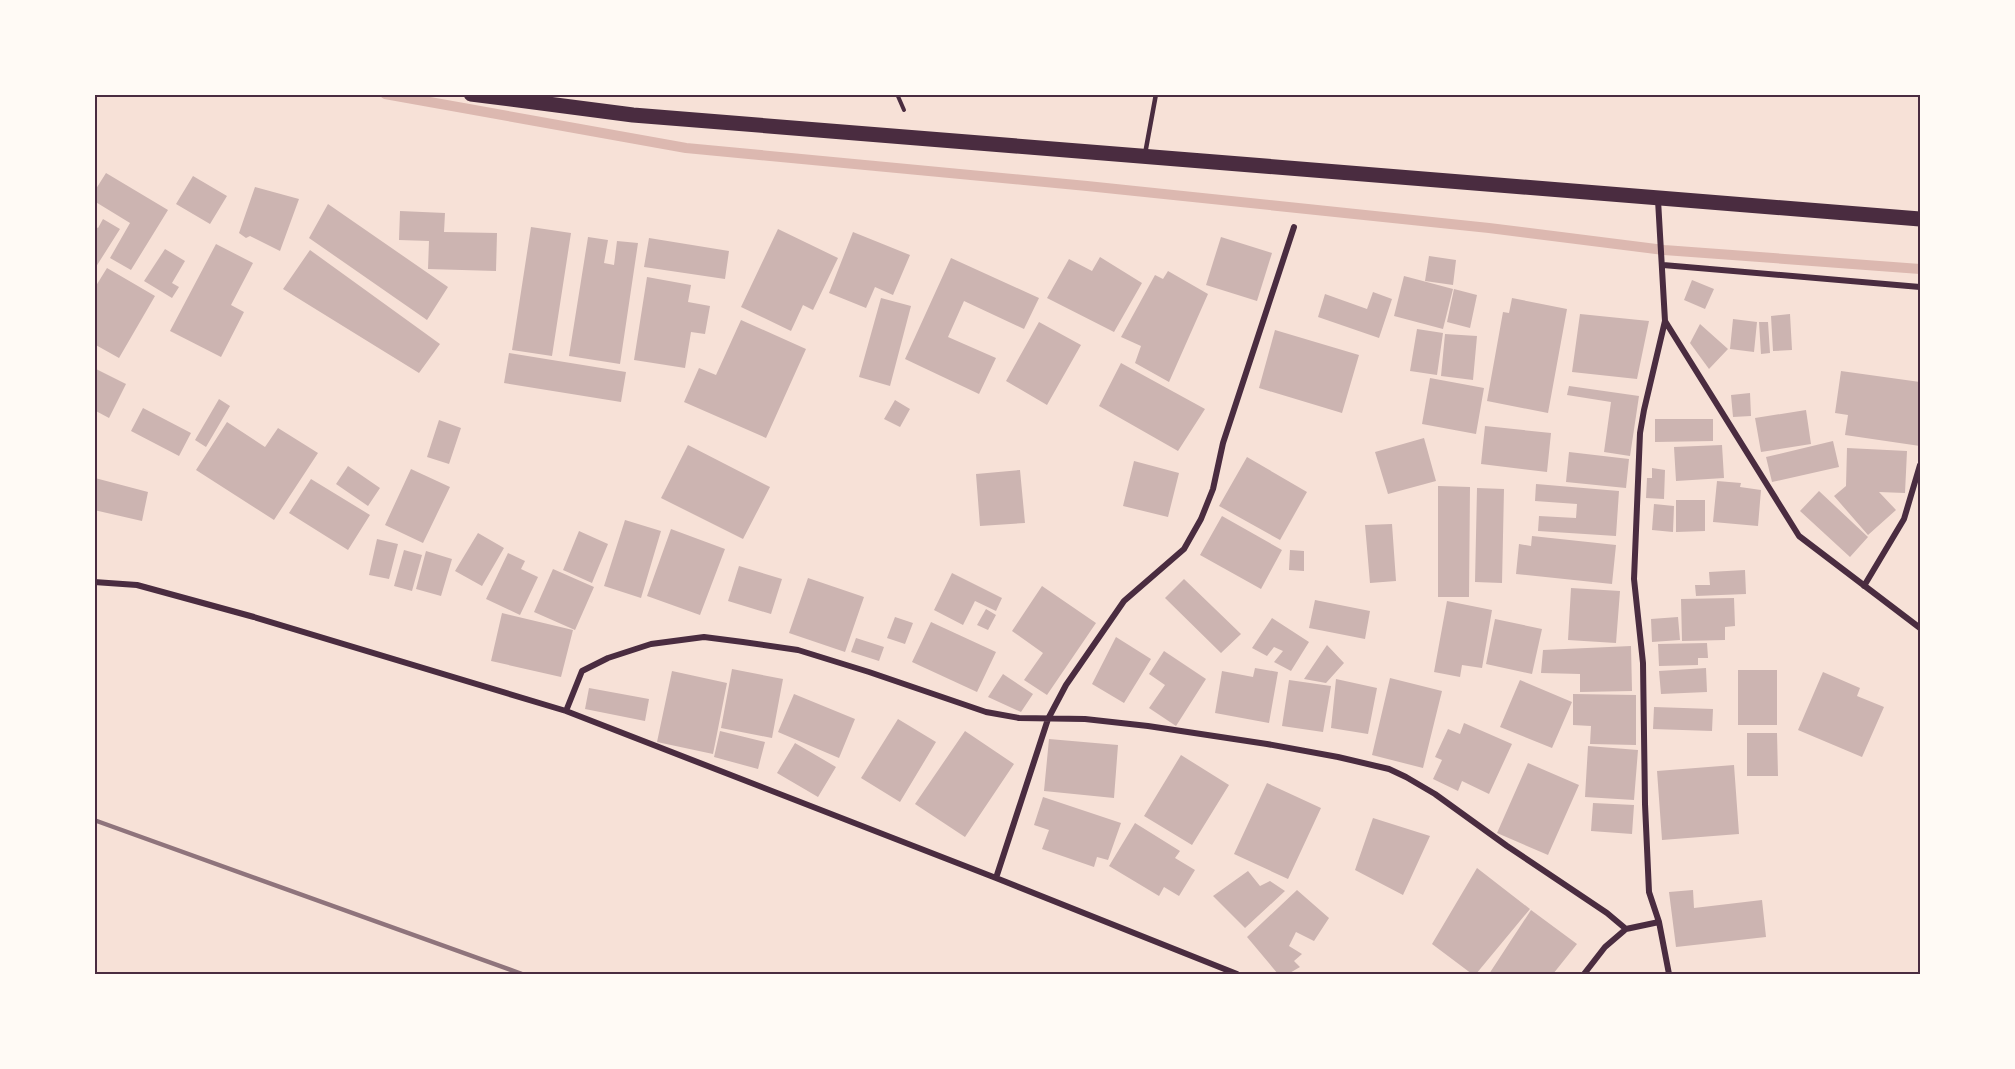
<svg xmlns="http://www.w3.org/2000/svg" width="2015" height="1069" viewBox="0 0 2015 1069" font-family="'DM Sans',sans-serif">
  <style>
    .lines { fill: none; stroke-linecap: round; stroke-linejoin: round }
    .stream { stroke: #dcb8b0; stroke-width: 10 }
    .building { fill: #ccb4b1 }
    .path { stroke: #4a2c40; stroke-width: 4 }
    .service { stroke: #4a2c40; stroke-width: 4.5 }
    .minor { stroke: #4a2c40; stroke-width: 6 }
    .primary { stroke: #4a2c40; stroke-width: 15 }
    .rail { stroke: #8f747c; stroke-width: 4.5 }
    .neatline { fill: none; stroke: #4a2c40; stroke-width: 2 }
  </style>
  <rect width="100%" height="100%" fill="#f7e1d7"/>
  <g class="lines">
    <path class="stream" d="M385,94L686,148L1087,186L1489,228L1664,250L1920,269"/>
  </g>
  <path class="building" d="M106,173L168,210L131,270L110,258L130,223L94,201V192Z
    M193,176L227,196L210,224L176,204Z
    M255,187L299,199L280,251L250,236L246,238L239,233Z
    M328,204L448,287L427,320L309,238Z
    M400,211L445,213L444,232L497,233L496,271L428,269L429,241L399,240Z
    M103,219L120,229L94,270V226L98,228Z
    M531,227L571,233L552,356L512,350Z
    M778,229L838,258L813,310L803,305L791,331L741,307Z
    M853,232L910,255L893,295L875,287L866,308L829,293Z
    M588,237L608,240L604,263L614,265L617,241L638,243L620,364L569,356Z
    M1221,237L1272,253L1257,301L1206,285Z
    M649,238L729,251L725,279L644,267Z
    M216,244L253,263L231,305L244,312L221,357L170,331Z
    M165,249L185,261L172,283L179,287L172,298L144,281Z
    M310,250L440,344L419,373L283,289Z
    M1429,256L1456,260L1453,285L1425,281Z
    M1100,257L1142,283L1114,332L1047,298L1069,259L1092,271Z
    M951,258L1039,298L1024,329L964,301L948,337L996,358L979,394L905,359Z
    M107,268L155,296L119,358L94,344V289Z
    M1168,271L1208,294L1169,382L1135,363L1141,346L1121,337L1155,275L1163,279Z
    M1404,276L1453,289L1443,329L1394,316Z
    M647,277L691,285L688,302L710,306L705,334L691,332L685,368L634,360Z
    M1692,280L1714,289L1705,309L1684,300Z
    M1454,289L1477,295L1470,328L1447,322Z
    M1373,292L1392,299L1379,338L1318,317L1325,294L1367,309Z
    M881,298L911,306L890,386L859,377Z
    M1512,298L1567,309L1548,413L1487,401L1503,312L1509,313Z
    M1580,314L1649,321L1637,379L1572,372Z
    M1790,314L1792,350L1773,351L1771,316Z
    M1733,319L1757,322L1754,352L1730,349Z
    M741,320L806,349L766,438L684,402L699,368L716,375Z
    M1039,322L1081,345L1047,405L1006,381Z
    M1759,322H1768L1770,353L1761,354Z
    M1700,324L1728,349L1709,369L1690,343Z
    M1417,329L1443,333L1437,375L1410,371Z
    M1275,330L1359,355L1342,413L1259,388Z
    M1445,334L1477,336L1473,380L1441,376Z
    M509,353L626,372L621,402L504,383Z
    M1121,363L1205,409L1178,451L1099,406Z
    M94,368L126,384L109,418L94,410Z
    M1841,371L1920,382V446L1845,435L1848,415L1835,413Z
    M1430,378L1484,388L1476,434L1422,424Z
    M1569,386L1639,396L1630,456L1604,452L1611,402L1567,395Z
    M1750,393L1751,416L1733,417L1731,395Z
    M219,399L230,406L206,447L195,440Z
    M895,400L910,409L900,427L884,419Z
    M143,408L191,433L179,456L131,431Z
    M1806,410L1811,444L1761,452L1755,418Z
    M1655,419H1713V441L1655,442Z
    M439,420L461,428L449,464L427,457Z
    M227,422L265,447L278,428L318,453L274,520L196,470Z
    M1485,426L1551,433L1547,472L1481,464Z
    M1424,438L1436,481L1388,494L1375,452Z
    M1833,441L1839,467L1772,482L1766,457Z
    M688,445L770,487L743,539L661,498Z
    M1722,445L1724,478L1676,481L1674,447Z
    M1847,448L1907,451L1905,493L1879,492L1896,510L1868,535L1834,496L1846,486Z
    M1569,452L1629,459L1626,488L1566,482Z
    M1247,457L1307,492L1280,540L1219,506Z
    M1134,461L1179,473L1168,517L1123,506Z
    M348,466L380,488L368,506L336,484Z
    M1652,468L1665,470L1664,499L1646,498L1647,478H1652Z
    M411,469L450,487L423,543L385,525Z
    M1020,470L1025,523L980,526L976,474Z
    M95,478L148,492L142,521L94,510Z
    M311,479L370,515L348,550L289,513Z
    M1717,481L1741,483L1740,487L1761,490L1758,526L1713,522Z
    M1536,484L1619,491L1616,536L1538,531L1539,516L1576,518L1577,504L1535,501Z
    M1438,486L1470,487L1469,597H1438Z
    M1477,488L1504,489L1502,583L1475,582Z
    M1819,491L1868,537L1850,557L1800,511Z
    M1676,500H1705V531L1676,532Z
    M1654,504L1674,506L1673,532L1652,530Z
    M1222,516L1282,550L1261,589L1200,555Z
    M625,520L661,531L641,598L604,586Z
    M1392,524L1396,581L1370,583L1365,525Z
    M671,529L725,549L700,615L647,596Z
    M579,531L608,544L592,583L563,570Z
    M478,533L504,548L482,586L455,571Z
    M1532,536L1616,545L1612,584L1516,574L1519,544L1531,546Z
    M377,539L398,544L389,579L369,575Z
    M404,550L422,555L412,591L394,586Z
    M1290,550L1304,551V571L1289,570Z
    M426,551L452,559L441,596L416,589Z
    M508,553L525,561L521,569L538,577L520,615L486,599Z
    M739,566L782,579L771,614L728,601Z
    M553,569L594,587L575,630L534,612Z
    M1745,570L1746,594L1696,596L1695,585H1710L1709,572Z
    M952,573L1002,598L996,611L975,601L963,625L934,610Z
    M808,578L864,597L845,652L789,633Z
    M1184,579L1241,634L1221,653L1165,598Z
    M1042,586L1096,623L1047,695L1024,680L1043,653L1012,631Z
    M1571,588L1620,591L1616,643L1568,640Z
    M1734,598L1735,626L1725,627V640L1682,641L1681,599Z
    M1315,600L1370,611L1365,639L1309,628Z
    M1447,601L1492,610L1482,668L1462,665L1460,677L1434,672Z
    M986,609L996,615L988,630L977,625Z
    M502,613L573,630L561,677L491,661Z
    M895,617L913,623L905,644L887,638Z
    M1678,617L1680,640L1652,642L1651,619Z
    M1272,618L1309,642L1291,671L1274,662L1283,651L1274,647L1267,656L1252,648Z
    M1495,619L1542,629L1532,674L1486,664Z
    M931,622L996,652L977,692L912,662Z
    M1116,637L1151,659L1124,703L1092,684Z
    M856,638L884,647L879,661L851,652Z
    M1707,643L1708,658H1698V665L1659,666L1658,644Z
    M1327,645L1344,663L1326,683L1304,679Z
    M1631,646L1632,691L1580,692V674L1541,673L1543,650Z
    M1164,651L1206,679L1176,726L1149,708L1165,685L1149,674Z
    M1255,668L1278,672L1269,723L1215,713L1222,671L1253,677Z
    M1706,668L1707,692L1661,694L1659,671Z
    M732,669L783,679L772,738L721,728Z
    M1738,670H1777V725H1738Z
    M672,671L727,683L713,754L657,742Z
    M1823,672L1860,688L1857,696L1884,707L1862,757L1798,730Z
    M1003,674L1033,694L1021,712L988,697Z
    M1390,678L1442,691L1423,768L1372,755Z
    M1336,679L1377,688L1368,734L1331,728Z
    M1289,680L1331,686L1323,732L1282,726Z
    M1520,680L1572,702L1552,748L1500,727Z
    M589,688L649,699L645,721L585,709Z
    M794,694L855,719L839,758L778,732Z
    M1573,694L1636,695V745L1590,744L1591,726L1573,725Z
    M1654,707L1713,709L1712,731L1653,729Z
    M898,719L936,742L900,802L861,778Z
    M1464,723L1512,744L1489,794L1462,781L1458,791L1433,779L1442,760L1435,757L1448,729L1460,734Z
    M720,731L765,742L758,769L714,757Z
    M965,731L1014,764L965,837L915,804Z
    M1747,733H1777L1778,776H1747Z
    M1049,739L1118,745L1114,798L1044,791Z
    M795,743L836,767L818,797L777,773Z
    M1588,746L1638,750L1634,800L1585,797Z
    M1181,755L1229,785L1192,845L1144,816Z
    M1528,763L1579,785L1548,855L1497,833Z
    M1734,765L1739,834L1662,840L1657,771Z
    M1267,783L1321,808L1288,879L1234,854Z
    M1043,797L1121,823L1108,860L1097,857L1094,867L1042,849L1049,830L1034,825Z
    M1593,803L1634,805L1632,834L1591,831Z
    M1373,818L1430,836L1403,895L1355,870Z
    M1135,823L1180,851L1175,858L1195,870L1179,896L1164,887L1159,896L1109,866Z
    M1477,868L1530,909L1476,974H1472L1432,944Z
    M1248,871L1260,886L1270,881L1285,891L1245,928L1213,896Z
    M1297,890L1329,918L1314,941L1296,932L1289,946L1302,954L1294,961L1300,967L1288,974H1278L1247,937Z
    M1693,890L1694,908L1762,900L1766,937L1676,947L1669,892Z
    M1531,910L1577,944L1553,974H1489Z"/>
  <g class="lines">
    <path class="path" d="M897,94L904,110"/>
    <path class="service" d="M1145,154L1156,94"/>
    <path class="minor" d="M1658,200L1665,321L1799,536L1920,628
      M1663,265L1920,287
      M1665,321L1644,410L1640,433L1634,579L1643,663L1645,804L1649,892L1659,922L1669,974
      M94,582L137,585L254,617L566,711L996,878L1237,974
      M1864,586L1904,519L1920,465
      M566,711L582,671L608,658L651,644L704,637L743,642L798,650L869,672L986,712L1019,718L1085,719L1148,726L1267,744L1338,757L1389,769L1406,777L1435,794L1507,846L1607,913L1626,929
      M996,878L1048,719L1066,685L1124,601L1184,549L1201,519L1213,489L1223,443L1294,227
      M1584,974L1605,947L1626,929L1659,922"/>
    <path class="primary" d="M471,94L633,115L1920,219"/>
    <path class="rail" d="M94,820L522,974"/>
  </g>
  <rect width="2015" height="1069" fill="none" stroke="#fffaf5" stroke-width="192"/>
  <rect x="96" y="96" width="1823" height="877" class="neatline"/>
</svg>
